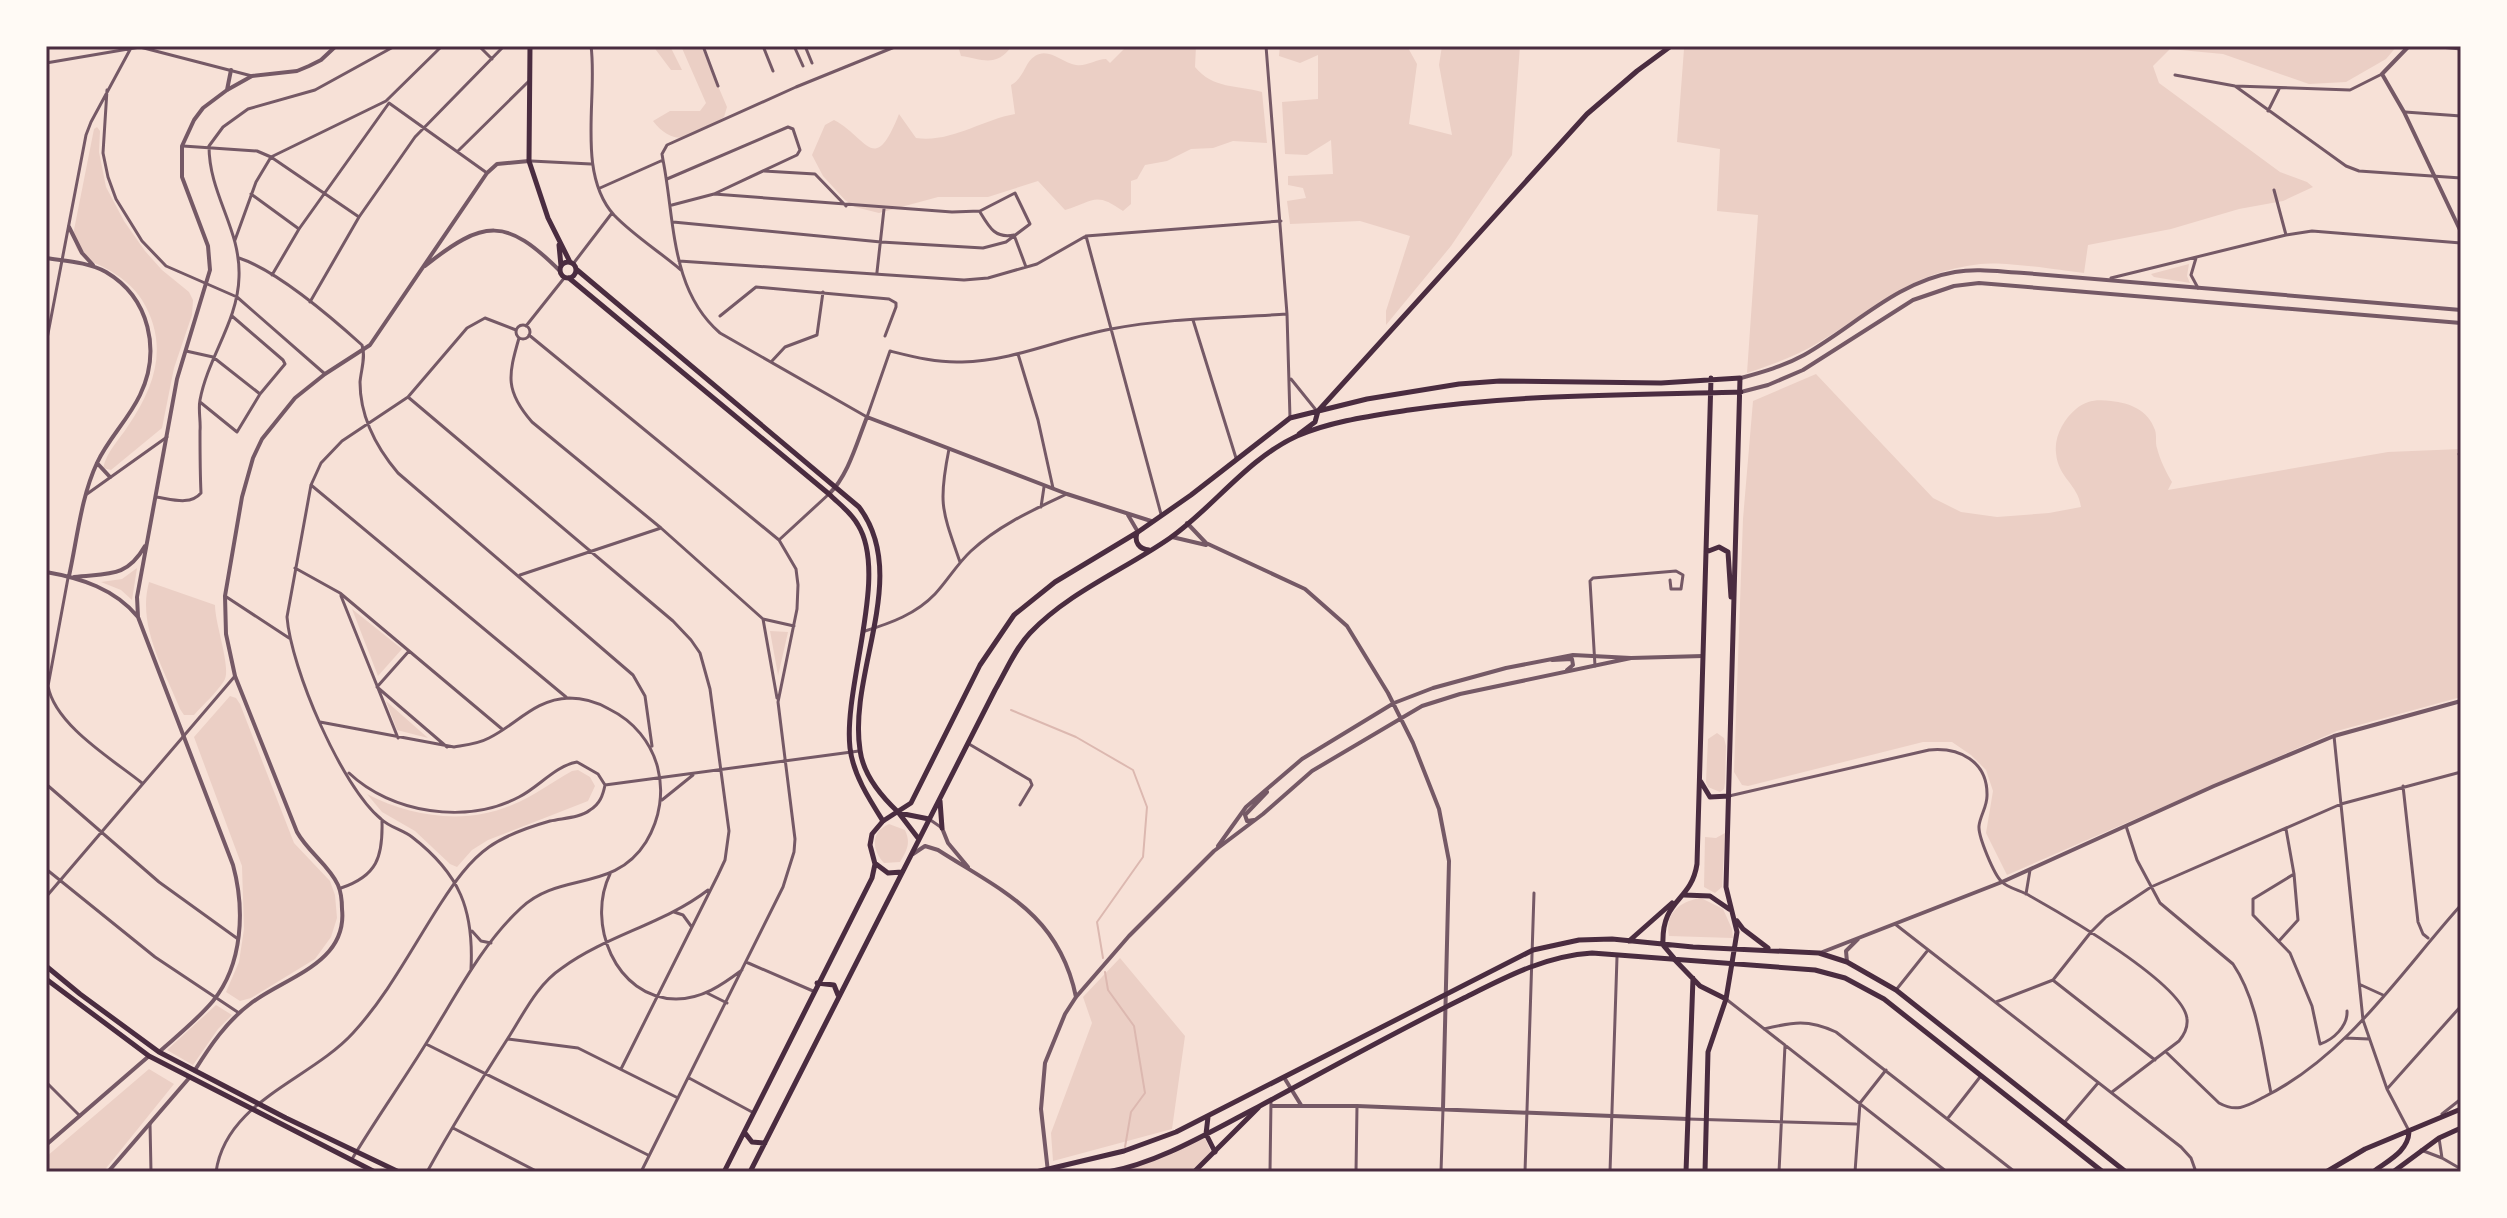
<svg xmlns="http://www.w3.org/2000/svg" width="2507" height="1218" viewBox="0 0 2507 1218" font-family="'Fira Sans Condensed',sans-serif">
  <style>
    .green { fill: #ebcfc5 }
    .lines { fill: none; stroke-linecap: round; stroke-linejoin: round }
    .stream { stroke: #dcb8b0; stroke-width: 2 }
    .minor { stroke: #755966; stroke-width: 3 }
    .tertiary { stroke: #755966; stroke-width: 4 }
    .secondary { stroke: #4a2c40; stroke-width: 5 }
    .primary { stroke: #4a2c40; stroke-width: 5 }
    .neatline { fill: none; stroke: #4a2c40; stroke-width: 3 }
  </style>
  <rect width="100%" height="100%" fill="#f7e1d7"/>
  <path class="green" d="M653,46H670L682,70H671Z
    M681,46H701L727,107L724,117C698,133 677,152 653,121L670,111H700L706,103Z
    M958,46H1012C996,68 982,59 961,56Z
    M1127,46H1196L1195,67C1213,89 1237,85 1262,92L1267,143L1233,141L1213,148L1191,149L1167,161L1145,165L1137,179L1131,181V204L1123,211C1095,191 1094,201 1065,210L1038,181L988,197H938L879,213L855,207L845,200L823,176L812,155L825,125L834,120C868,138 874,177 899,114L916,138C951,143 981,120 1015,114L1011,85C1025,77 1024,63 1035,56C1049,47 1062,63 1076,65C1086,67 1096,59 1106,59L1110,63Z
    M1280,46H1407L1417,64L1409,124L1452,135L1439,65L1442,46H1520L1512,155L1451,246L1386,325V311L1410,236L1360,221L1290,224L1287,201L1306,198L1303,188L1288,185V176L1333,174L1331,140L1307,155L1285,154L1282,102L1318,99V55L1300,63L1279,56Z
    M1689,46H2397L2386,59L2346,82L2309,84L2223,54L2170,49L2153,66L2159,83L2280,172L2307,182L2313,187L2283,201L2239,209L2171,229L2088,245L2084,273C2056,270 2006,261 1980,264C1908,273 1878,307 1821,341C1797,356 1773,364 1747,373L1758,215L1717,211L1720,149L1677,142L1684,49Z
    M97,127L100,131L99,152L106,187L124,221L145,251L162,270L189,292L193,300L192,315L174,368L162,428L111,470L103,468C107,451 119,440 128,426C156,385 169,344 142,300C134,287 119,275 105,268C96,263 85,260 79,252C75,248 75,241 73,235L94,129Z
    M2189,264L2187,276L2190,283L2154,277L2151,274Z
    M1816,374L1933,498L1961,512L1997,517L2049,513L2081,507C2078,484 2058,478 2056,453C2054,436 2064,419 2076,409C2086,400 2098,399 2111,401C2130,403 2148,410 2155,430C2157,436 2155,443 2157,448C2160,460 2166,472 2172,482L2168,490L2388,452L2461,449V697L2337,731L2007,875L1986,833L1993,791L1986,770L1971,755L1952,742H1923L1748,786L1742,785L1734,772L1743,519L1753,401Z
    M137,568L132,600L121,590L101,582L122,579Z
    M149,582L215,605C215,625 232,669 224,681C216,693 204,704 194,715H184L180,709C164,669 137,626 149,582Z
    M352,609L402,649L378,676Z
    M770,631L788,632L778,676V675Z
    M230,696L236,698L240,704L294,843L330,881L335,895L337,918L331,937L315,959L251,998L240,1001L226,992L239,962L244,929L242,866L194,737Z
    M386,701L428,738L397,730Z
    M1717,733L1724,738L1726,746L1725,783L1724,789L1720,792L1708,787L1706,782L1708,739Z
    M578,770L590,777L595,786L588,801L488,840L472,850L457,867L450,864L415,831L382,812L367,794C411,817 466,825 512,805C534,796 552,782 572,771Z
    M889,824L905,830C911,843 907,850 900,862L884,863C872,850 870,832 889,824Z
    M1725,833L1722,887L1715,893L1704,887L1705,837L1716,838Z
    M1701,898L1723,909L1732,929L1733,938L1669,936C1664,913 1681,901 1701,898Z
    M1120,958L1185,1036L1172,1129L1053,1161L1051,1133L1092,1023L1083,997Z
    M216,1005L232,1015L218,1029L193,1065L167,1050Z
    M149,1069L174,1084L103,1172H46V1157Z
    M1205,1138L1211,1152L1190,1172H1119Z"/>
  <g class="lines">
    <path class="stream" d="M1011,710L1076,737L1133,770L1147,807L1143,857L1097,922L1103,958
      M1105,972L1108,990L1134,1026L1145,1093L1131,1112L1125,1147"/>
    <path class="minor" d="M479,46L492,59
      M591,46C598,97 576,173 614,215C633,235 660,252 681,270
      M703,46L718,86
      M763,46L773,71
      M794,46L803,66
      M805,46L812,63
      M1266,46L1287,314L1290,418
      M2430,46L2461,49
      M46,63L140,47L252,76
      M2175,75L2235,86L2350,90L2382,74
      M2235,86L2346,166L2359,171L2461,178
      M107,90L103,153L108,177L116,199L142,241L166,266L237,297L325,374
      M389,103L487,173
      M2268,111L2279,89
      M2405,112L2461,116
      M183,146L257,151L271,157L359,217
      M209,146L223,127L248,109L315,90L395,46
      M458,151L529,81
      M663,160C675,220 670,290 720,333L867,417L890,351C914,357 937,363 962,362C1014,361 1061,338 1111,329C1168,318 1229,318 1287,314
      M531,161L591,164
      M764,171L815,174L846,206
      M667,179L788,127L793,129L800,150L797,155L714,194L672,205
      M600,188L663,160L662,154L667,145L796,87L897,46
      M2274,190L2286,235
      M251,194L299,229
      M980,212C989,227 995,239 1014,235L1026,267
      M673,222L881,242L983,248L1006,242L1030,224L1015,193L980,211L952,212L714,194
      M1086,236L1161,514
      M235,240L256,182L271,157L386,101L442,46
      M239,258C278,271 331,317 362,345C366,357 361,370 360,382C360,417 376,447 398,473L633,675L645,696L652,746
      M2196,258L2191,275L2198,288
      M679,261L964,280L988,278L1037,264L1086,236L1281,221
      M573,264L612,213
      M877,272L884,209
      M272,275L299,229L389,103
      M2111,278L2286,235L2312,231L2461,243
      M310,302L359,217L415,137L504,46
      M720,316L756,287L889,299L896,303V307L885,336
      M1193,320L1236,458
      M516 332a7 7 0 1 1 14 0a7 7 0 1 1-14 0Z
      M526,326L565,277
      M529,335L779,540L796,569L798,585L797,609L778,702L795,839L794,852L783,887L641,1172
      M519,338C508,376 505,391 532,422L661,528L763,619L794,626
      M46,344L86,135L91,122L132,46
      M186,351L213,357L260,394
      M1018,354L1038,420L1053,488
      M771,362L785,347L817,335L823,292
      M1291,379L1316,410
      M408,397L673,621L691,640L700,653L710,689L729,831L725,860L718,875L621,1069
      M200,402L237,432L260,394L285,364L283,360L232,316
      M949,449C938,504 942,510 960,562
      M2459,454H2461
      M311,485L566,697
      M87,494L167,437
      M156,497C171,499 190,506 201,493C200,472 200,452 200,431C201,421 198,410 200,400C208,357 238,321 239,277C241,229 209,195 209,146
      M1041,507L1044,487
      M779,540L829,494
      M295,568L340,593L502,729
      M520,575L661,528
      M68,578L48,686C55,725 112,759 142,783
      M225,596L289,638
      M341,596L398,738
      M763,619L777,698
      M865,631C891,623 916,614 935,594C948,580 957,564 971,551C999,525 1033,510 1067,494
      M409,651L377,687L447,747
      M1595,666L1590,581L1593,578L1676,571L1683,575L1681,589H1671L1670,580
      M320,722L454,747C466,745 478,744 489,738C516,725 535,699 569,698C583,698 597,702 609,709C660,734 675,794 646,842C614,893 560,871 521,908C481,945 456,996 427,1042C403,1081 376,1119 352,1159
      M2334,736L2363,1020L2387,1089L2408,1129
      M969,744L1030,780L1032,785L1020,805
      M349,773C391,813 466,825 519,797C539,787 555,766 577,762L598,774L605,785
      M46,784L159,882L238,939
      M605,785L859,751
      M2403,786L2418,922L2423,934L2428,938
      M1729,796L1929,750C1959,747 1988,761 1987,796C1987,807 1980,816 1979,826C1978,836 1994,875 2002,882C2008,888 2022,891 2030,896C2062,914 2184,984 2187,1019C2188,1028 2184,1035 2179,1041L2112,1092
      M662,800L693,775
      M929,819L942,828
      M2126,826L2137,860L2160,903L2233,964C2258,1001 2262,1050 2271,1093
      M46,869L155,957L239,1013
      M610,874C586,923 615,998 676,999C702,999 722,985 742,970
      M2294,874L2253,899V915L2290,953L2312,1006L2320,1044C2333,1040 2348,1026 2347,1011
      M341,888C377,876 383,857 382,821
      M2026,894L2030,870
      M46,897L235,676
      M674,912L683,915L691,926
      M1895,924L2181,1147L2191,1158L2196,1172
      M472,931L481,941L491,943
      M2279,941L2298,920L2294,874L2286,829
      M746,962L813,991
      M471,969C474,910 460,874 412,837C403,830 389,827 381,819C341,786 291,668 287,617L311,485L321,463L342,441L408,397L467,328L485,318L516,330
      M2054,981L2155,1060
      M2361,985L2383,995
      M1896,990L1928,950
      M707,993L727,1003
      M1726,999L1947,1172
      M1996,1002L2053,980L2091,932L2106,917L2151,887L2341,804L2461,772
      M1764,1029C1793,1022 1808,1019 1836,1032L2015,1172
      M2345,1038L2369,1039
      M508,1039L578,1048L678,1098
      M426,1044L648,1155
      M2166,1052L2219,1103C2237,1113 2247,1106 2264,1097C2348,1055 2400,973 2461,905
      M689,1078L752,1112
      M46,1082L80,1116
      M2387,1089L2461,1006
      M2442,1114L2461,1099
      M1948,1118L1980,1077
      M1688,1119L1856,1124
      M150,1123L151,1172
      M2064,1123L2098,1083
      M453,1128L538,1172
      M2439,1138L2442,1158
      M2421,1150L2442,1158L2461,1169
      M216,1172C226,1101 310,1080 353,1033C388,995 413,946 441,903C454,883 469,861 489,847C506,835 529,827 550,821C563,818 580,818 590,810C600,804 603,795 605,785
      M427,1172C453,1125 481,1080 510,1035C525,1011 538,984 562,968C607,935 664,924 708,890
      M1270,1172L1271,1100
      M1356,1172L1357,1106
      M1441,1172L1443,1109
      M1525,1172L1534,893
      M1610,1172L1617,957
      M1779,1172L1785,1045
      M1855,1172L1860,1103L1886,1070"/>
    <path class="tertiary" d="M2409,46L2382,74L2404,112L2461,232
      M227,90L231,70
      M69,227L82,253L93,265
      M46,258C65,261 88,262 106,272C150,298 161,351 140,395C128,420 108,439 97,463C81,497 77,540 69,576
      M425,266C484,219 506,217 560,271
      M1741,378C1763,372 1784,366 1804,355C1855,326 1896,282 1955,272C1978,268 2001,272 2024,273L2461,310
      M1741,392L1768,385L1803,370L1913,300L1954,286L1979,283L2461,323
      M97,463L110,477
      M829,494C848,476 857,442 867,417L1067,494L1151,521
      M1128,515L1138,532
      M1187,523L1206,543L1305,589L1347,626L1388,693L1413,743L1439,809L1449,861L1443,1109
      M1172,537L1206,545
      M46,572C81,578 115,589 138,617
      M74,577C107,573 126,579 145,546
      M1552,660L1572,659L1573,665L1567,670
      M1254,820L1247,821L1245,815L1267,792
      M942,828L948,843L968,867
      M1218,846L1246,807L1302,759L1394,703L1433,688L1506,668L1573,655L1631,658L1703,656
      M913,854L925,846L938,850C1002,891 1059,914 1076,997
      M1820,953L2002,882L2214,786L2334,736L2461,701
      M1847,962L1846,951L1858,939
      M159,1052C178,1035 197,1020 213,1001C243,964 245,909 233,865L138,617L137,597L177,379L210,270L208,246L182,177V146L194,120L203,108L227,90L252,76L297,71L309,66L321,60L336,46
      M195,1070C210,1046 227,1021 250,1004C283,978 348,964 342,909C342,901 341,892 338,885C329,865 308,852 297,832L235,676L226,634L225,596L242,497L253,458L262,439L295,398L325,374L370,345L487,173L497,164L529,161
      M1285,1079L1301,1105
      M1272,1106H1357L1688,1119
      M46,1145L149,1056
      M108,1172L190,1077
      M1048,1172L1041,1109L1045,1063L1065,1014L1076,997L1129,936L1214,851L1263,814L1312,771L1422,706L1460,694L1631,658"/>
    <path class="secondary" d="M530,46L529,161L548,218L570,262
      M559,245L561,266
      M560 270a8 8 0 1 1 16 0a8 8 0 1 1-16 0Z
      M576,269L859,507C911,576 848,672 860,750C863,774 881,796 898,812
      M569,278L829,494C839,504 851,512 858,525C889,575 843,687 850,748C853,774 869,799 883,821
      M1674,959L1700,986L1726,999
      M1194,1172L1258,1108
      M1686,1172L1693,978
      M1705,1172L1708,1052L1726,999L1732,963"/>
    <path class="primary" d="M1299,434L1315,422L1318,411L1587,114L1637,71L1671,46
      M1137,533C1134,542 1139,549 1149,550
      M1706,552L1719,547L1728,552L1731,597
      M1701,782L1710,797L1729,796
      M940,801L942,828
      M898,812L918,838
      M899,813L929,819
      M876,864L888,873L902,872
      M1684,895L1710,896L1729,909
      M1737,921L1743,929L1768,948
      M1629,941L1672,903
      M1674,958L1663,945C1661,898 1691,903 1697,864L1711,378
      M46,966L80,994L159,1052L286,1118L399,1172
      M46,979L149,1056L375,1172
      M817,983L834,985L838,995
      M1208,1117L1206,1134L1215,1152
      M745,1133L752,1142L765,1143
      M724,1172L872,878L875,864L870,845L872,834L883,821L911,803L980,665L1014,615L1055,582L1138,532L1191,495L1290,418L1367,399L1459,384L1500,381L1661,383L1740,378L1726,887L1737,932L1732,963
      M750,1172L995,690C1006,671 1015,649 1030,633C1069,592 1124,570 1170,538C1214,507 1247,459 1297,436C1332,421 1371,416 1409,410C1518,394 1630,395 1741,392
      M1036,1172L1124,1151L1176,1132L1533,950L1579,940L1612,939L1693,947L1819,953L1847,962L1896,990L2126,1172
      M1108,1172C1161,1162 1211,1131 1258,1107C1325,1071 1393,1033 1462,999C1504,978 1544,956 1592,953L1815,970L1845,978L1884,999L2103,1172
      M2326,1172L2365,1149L2461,1109
      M2373,1172C2387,1161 2408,1152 2409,1132
      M2393,1172L2439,1138L2461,1128"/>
  </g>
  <rect width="2507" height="1218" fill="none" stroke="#fffaf5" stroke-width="96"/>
  <rect x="48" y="48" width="2411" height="1122" class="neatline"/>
</svg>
